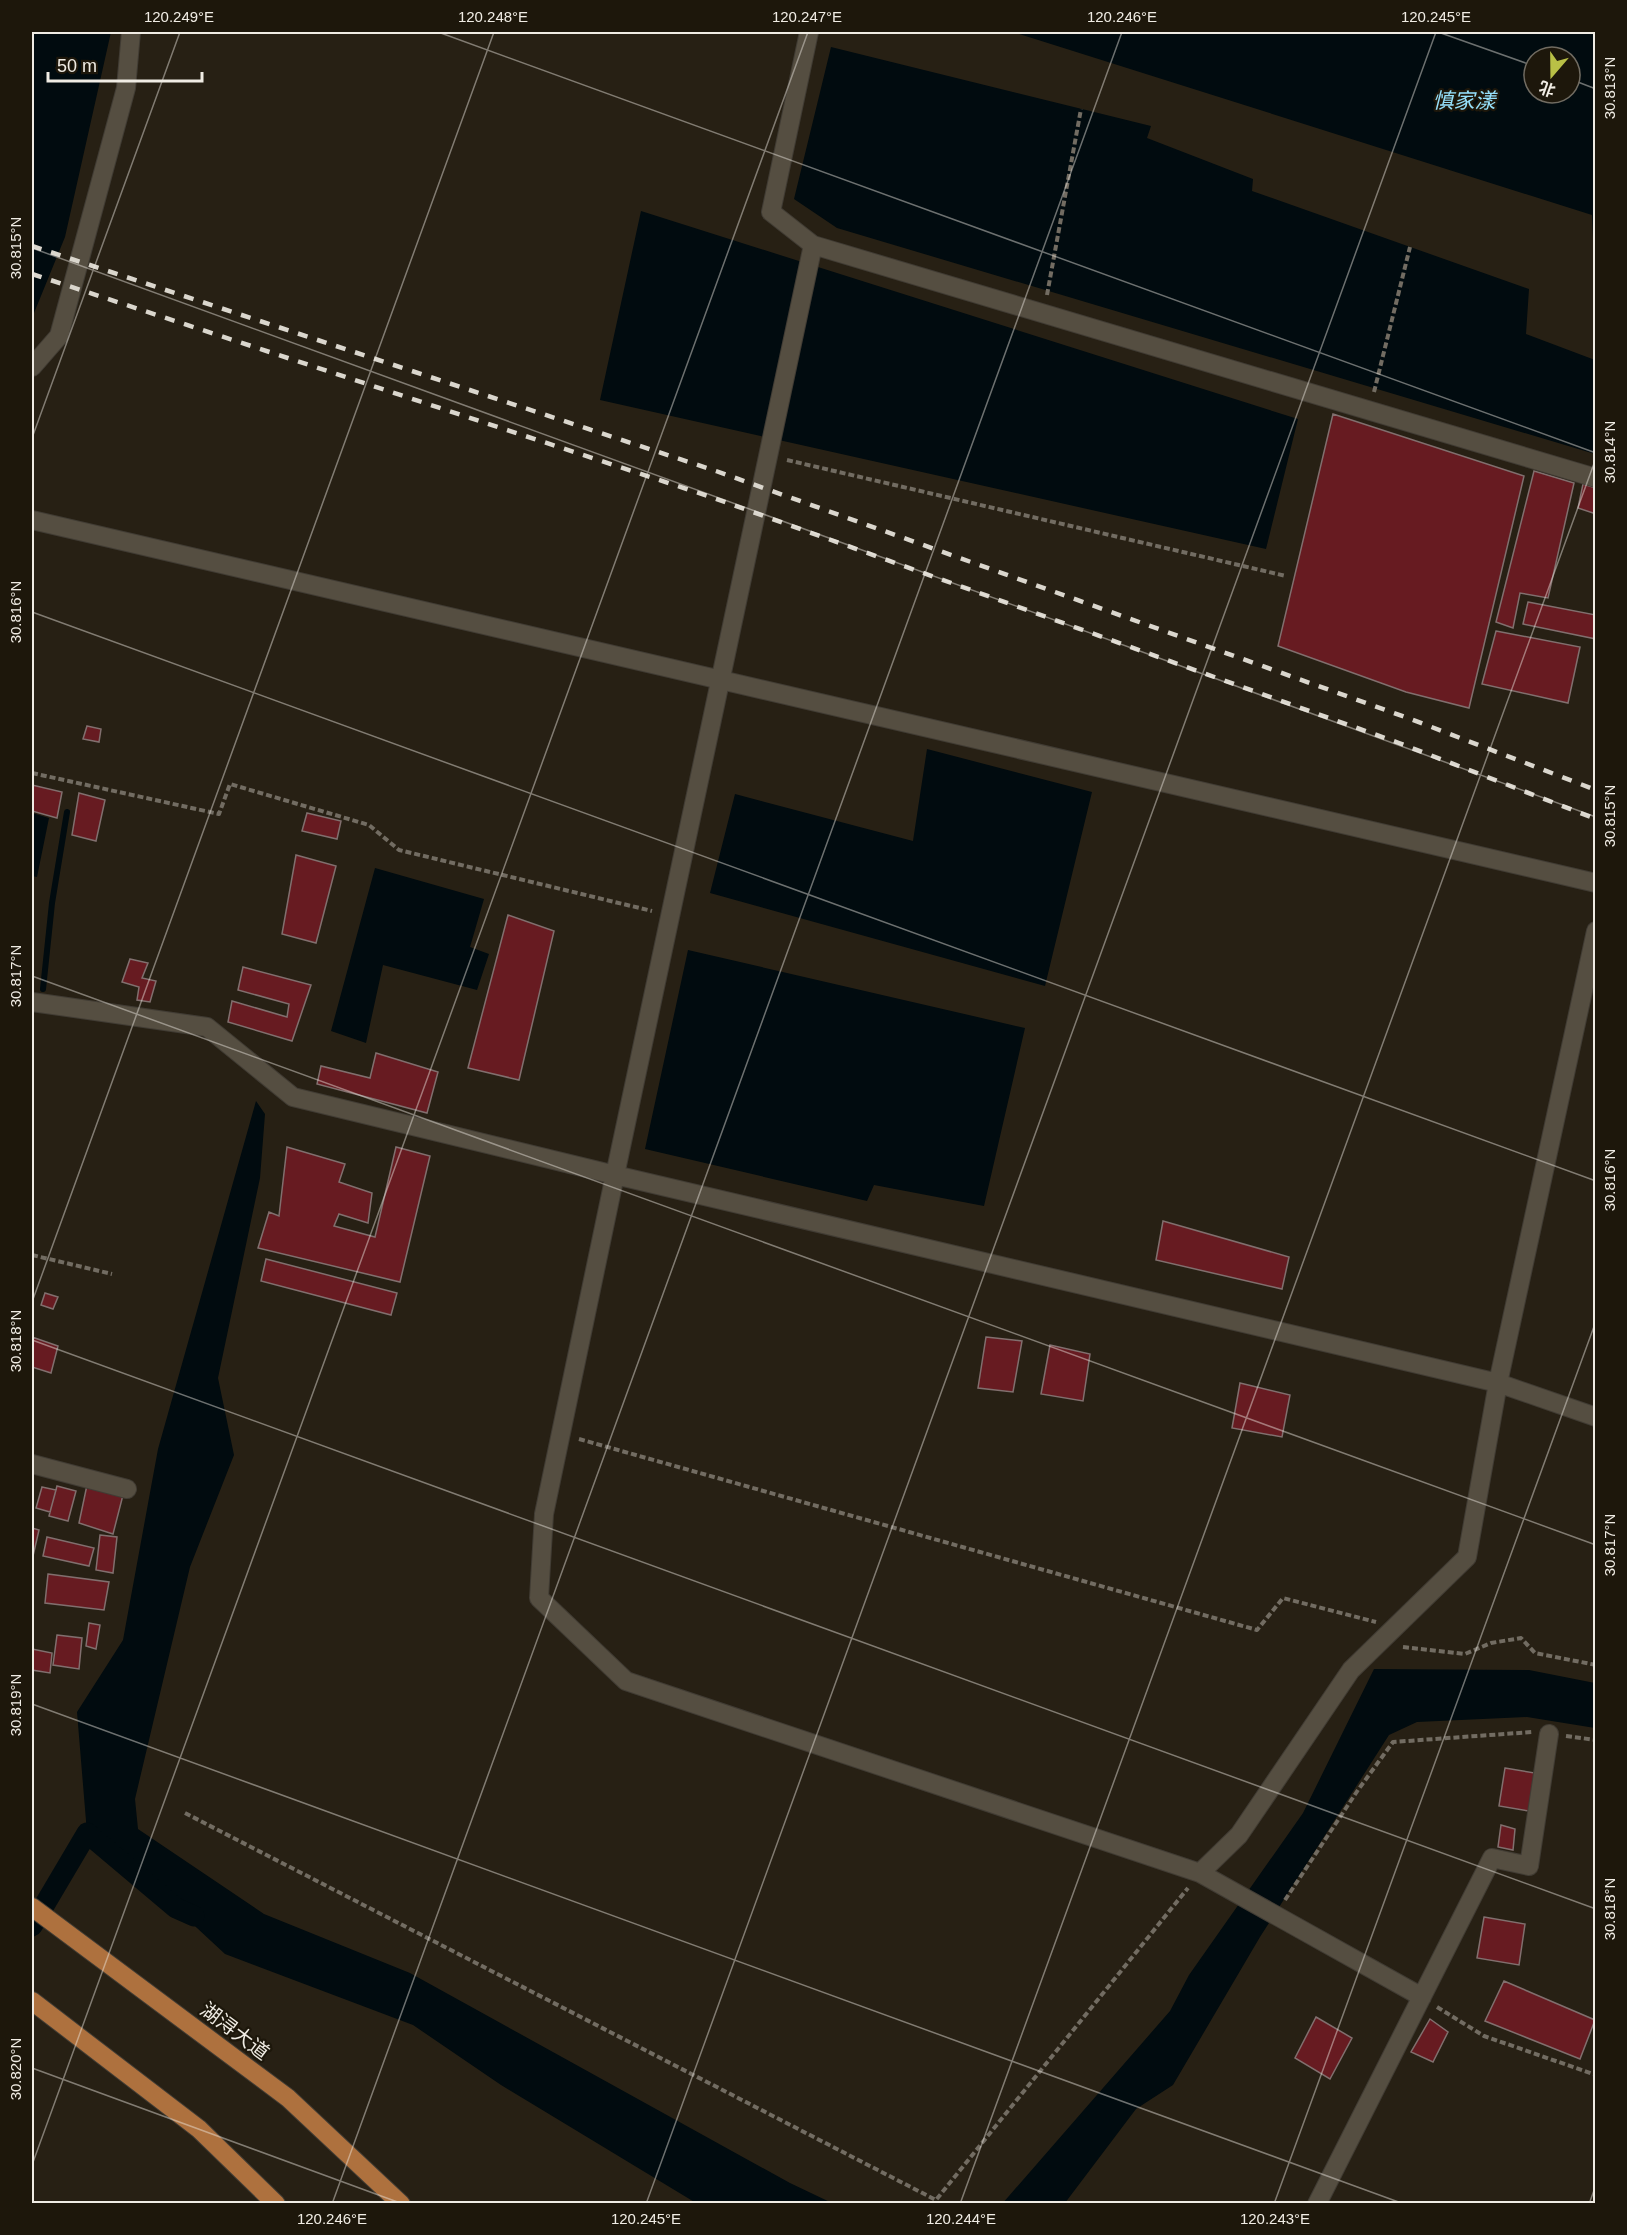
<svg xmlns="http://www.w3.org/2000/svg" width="1627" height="2235" viewBox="0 0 1627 2235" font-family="Helvetica,'Noto Sans SC',sans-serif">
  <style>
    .water { fill: #010b0f; fill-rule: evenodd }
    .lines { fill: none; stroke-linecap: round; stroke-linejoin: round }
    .stream { stroke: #010b0f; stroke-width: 6 }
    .canal { stroke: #010b0f; stroke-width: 21 }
    .building { fill: #671b21; stroke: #816f6e; stroke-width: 1.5 }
    .street-casing { stroke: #413c34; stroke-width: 20 }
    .primary-casing { stroke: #413c34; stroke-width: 20 }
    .path { stroke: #726c62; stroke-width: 4; stroke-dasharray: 6 3; stroke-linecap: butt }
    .street { stroke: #554e41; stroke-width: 18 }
    .primary { stroke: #ae713e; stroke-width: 18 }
    .rail { stroke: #dad6cd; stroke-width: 4.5; stroke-dasharray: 10 10; stroke-linecap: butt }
    .ticks { fill: none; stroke: #f0ece4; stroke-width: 1.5; stroke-opacity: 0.45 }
    .labels { text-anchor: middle; stroke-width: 4.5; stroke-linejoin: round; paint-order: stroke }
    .street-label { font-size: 20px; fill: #f0ece4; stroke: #1d170b }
    .water-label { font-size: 21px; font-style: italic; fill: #96e0fb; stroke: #1d170b }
    .neatline { fill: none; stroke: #f0ece4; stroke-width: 2 }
    .ticks-label { font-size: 15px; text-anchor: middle; fill: #f0ece4 }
  </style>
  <rect width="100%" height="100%" fill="#272014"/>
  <path class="water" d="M32,32H111L65,237L32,318Z
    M1013,32H1595V284L1592,215ZM1534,57H1570V93H1534Z
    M831,47L1151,126L1147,138L1253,179L1252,191L1529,289L1526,334L1595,360V454L837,228L794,199Z
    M641,211L1298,419L1266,549L600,400Z
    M927,749L1092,792L1045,986L710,893L735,794L913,841Z
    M32,813L49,818L37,877L32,876Z
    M375,868L484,899L470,947L489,954L477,990L383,965L366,1043L331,1031Z
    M688,950L1025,1028L984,1206L874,1185L867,1201L645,1149Z
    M256,1101L265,1114L260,1178L218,1378L234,1455L190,1567L135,1799L138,1829L264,1914L410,1973L790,2183L832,2203H696L501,2085L413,2025L225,1954L169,1902L87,1833L77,1712L123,1640L158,1449Z
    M1374,1669L1529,1670L1595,1683V1728L1527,1717L1417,1722L1389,1735L1260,1937L1173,2085L1136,2109L1065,2203L1002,2204L1170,2011L1189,1975L1303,1813Z"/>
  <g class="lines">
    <path class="stream" d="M43,989L52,903L67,812"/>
    <path class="canal" d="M32,1926L87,1833L176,1908L194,1916"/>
  </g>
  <path class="building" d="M1333,414L1524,476L1469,708L1406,692L1278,646Z
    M1534,471L1574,483L1548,598L1520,593L1513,628L1496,622Z
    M1583,484L1596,488V514L1578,508Z
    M1528,602L1596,615V639L1523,624Z
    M1496,631L1580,647L1568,703L1482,684Z
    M87,726L101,729L99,742L83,739Z
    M32,785L62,792L57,818L32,811Z
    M79,793L105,800L96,841L72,835Z
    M307,813L341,821L337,839L302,831Z
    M296,855L336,866L316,943L282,934Z
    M508,915L554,931L519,1080L468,1068Z
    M130,959L148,963L142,978L156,981L150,1002L137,1000L139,987L122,982Z
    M243,967L311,985L292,1041L228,1022L232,1001L287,1017L289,1004L238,990Z
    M376,1053L438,1072L427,1113L317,1084L321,1066L370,1078Z
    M287,1147L345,1164L339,1182L372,1193L368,1223L339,1214L334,1226L375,1237L396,1147L430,1156L400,1282L258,1248L269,1212L279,1216Z
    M1163,1221L1289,1257L1282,1289L1156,1260Z
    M266,1259L397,1293L391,1315L261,1281Z
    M45,1293L58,1297L53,1309L41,1305Z
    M32,1337L58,1346L51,1373L32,1367Z
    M986,1337L1022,1341L1013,1392L978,1388Z
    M1050,1345L1090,1354L1083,1401L1041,1394Z
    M1240,1383L1290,1395L1282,1437L1232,1428Z
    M87,1485L123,1495L113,1534L79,1523Z
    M57,1486L76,1491L68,1521L49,1516Z
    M42,1487L56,1490L50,1512L36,1508Z
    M32,1528L39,1530L33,1556H32Z
    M100,1535L117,1537L113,1573L96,1570Z
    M47,1537L94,1548L89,1566L43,1556Z
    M48,1574L109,1582L104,1610L45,1603Z
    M89,1623L100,1625L96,1649L86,1646Z
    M57,1635L82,1638L79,1669L53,1665Z
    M32,1649L52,1653L50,1673L32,1670Z
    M1505,1768L1547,1775L1541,1813L1499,1806Z
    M1501,1825L1515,1829L1513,1850L1498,1847Z
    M1484,1917L1525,1924L1519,1965L1477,1958Z
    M1504,1981L1595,2020L1580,2059L1485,2021Z
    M1316,2017L1352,2038L1330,2079L1295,2058Z
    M1430,2019L1448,2032L1433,2062L1411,2052Z"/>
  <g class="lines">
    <g class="street-casing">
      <path id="street" d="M809,32L771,212L813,245L615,1175L1498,1383L1467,1557L1351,1670L1239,1835L1200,1873
        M813,245L1596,478
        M32,367L59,336L126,88L131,32
        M32,520L1596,883
        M1596,931L1498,1383L1596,1417
        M32,1002L207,1027L293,1097L615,1175L544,1514L539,1598L626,1681L1200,1873L1422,1997
        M32,1464L127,1489
        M1317,2204L1492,1858L1529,1866L1549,1734"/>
    </g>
    <g class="primary-casing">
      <path id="primary" d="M32,1907L288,2098L401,2204
        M32,2001L199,2129L276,2204"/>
    </g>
    <path class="path" d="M1047,295L1081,109
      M1374,392L1410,247
      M787,460L1286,576
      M32,773L219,814L230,784L369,825L399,850L652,911
      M32,1255L112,1274
      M579,1439L1257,1630L1283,1598L1376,1622
      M1403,1647L1465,1654L1491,1643L1521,1638L1535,1653L1596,1665
      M1566,1736L1596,1740
      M185,1813L936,2200L1188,1888
      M1285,1900L1358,1790L1393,1742L1532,1732
      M1437,2007L1484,2036L1596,2075"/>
    <use href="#street" class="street"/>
    <use href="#primary" class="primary"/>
    <path class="rail" d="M32,246L716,471L1408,718L1596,790
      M32,274L708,496L1399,743L1596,819"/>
  </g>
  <path class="ticks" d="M438,32L1596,453M1438,32L1534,66M1570,79L1596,89M32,248L1596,817M32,438L180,32M32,612L1596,1181M32,976L1596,1545M32,1302L494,32M32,1340L1596,1909M32,1704L1404,2204M32,2068L403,2204M32,2165L808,32M332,2204L1122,32M646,2204L1436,32M960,2204L1596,458M1274,2204L1596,1321M1589,2204L1596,2185"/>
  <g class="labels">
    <g class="street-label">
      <text transform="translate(235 2031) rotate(37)" y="7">湖浔大道</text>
    </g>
    <g class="water-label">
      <text x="1464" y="108">慎家漾</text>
    </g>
  </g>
  <rect width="1627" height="2235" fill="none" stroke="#1d170b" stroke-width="66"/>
  <g transform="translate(1552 75) rotate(200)"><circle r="28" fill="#1d170b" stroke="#716c62" stroke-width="1.5"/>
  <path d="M0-4.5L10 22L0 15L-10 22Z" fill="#b9c046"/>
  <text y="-9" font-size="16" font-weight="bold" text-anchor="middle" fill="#f0ece4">北</text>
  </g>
  <path d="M48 72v9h154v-9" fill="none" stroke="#f0ece4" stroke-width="3"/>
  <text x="57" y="72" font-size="18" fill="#f0ece4" stroke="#1d170b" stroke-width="4.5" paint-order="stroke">50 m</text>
  <rect x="33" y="33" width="1561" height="2169" class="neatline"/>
  <g class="ticks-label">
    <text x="179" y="22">120.249°E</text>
    <text x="493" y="22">120.248°E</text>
    <text x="807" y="22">120.247°E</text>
    <text x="1122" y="22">120.246°E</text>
    <text x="1436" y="22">120.245°E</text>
    <text transform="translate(1610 88) rotate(-90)" y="5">30.813°N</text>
    <text transform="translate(16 248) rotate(-90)" y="5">30.815°N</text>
    <text transform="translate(1610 452) rotate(-90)" y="5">30.814°N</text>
    <text transform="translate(16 612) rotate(-90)" y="5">30.816°N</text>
    <text transform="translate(1610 816) rotate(-90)" y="5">30.815°N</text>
    <text transform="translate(16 976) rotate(-90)" y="5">30.817°N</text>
    <text transform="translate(1610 1180) rotate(-90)" y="5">30.816°N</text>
    <text transform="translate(16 1341) rotate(-90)" y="5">30.818°N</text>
    <text transform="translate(1610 1545) rotate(-90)" y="5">30.817°N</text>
    <text transform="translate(16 1705) rotate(-90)" y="5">30.819°N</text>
    <text transform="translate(1610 1909) rotate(-90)" y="5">30.818°N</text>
    <text transform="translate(16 2069) rotate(-90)" y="5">30.820°N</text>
    <text x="332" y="2224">120.246°E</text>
    <text x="646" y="2224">120.245°E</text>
    <text x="961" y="2224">120.244°E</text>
    <text x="1275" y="2224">120.243°E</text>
  </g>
</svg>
